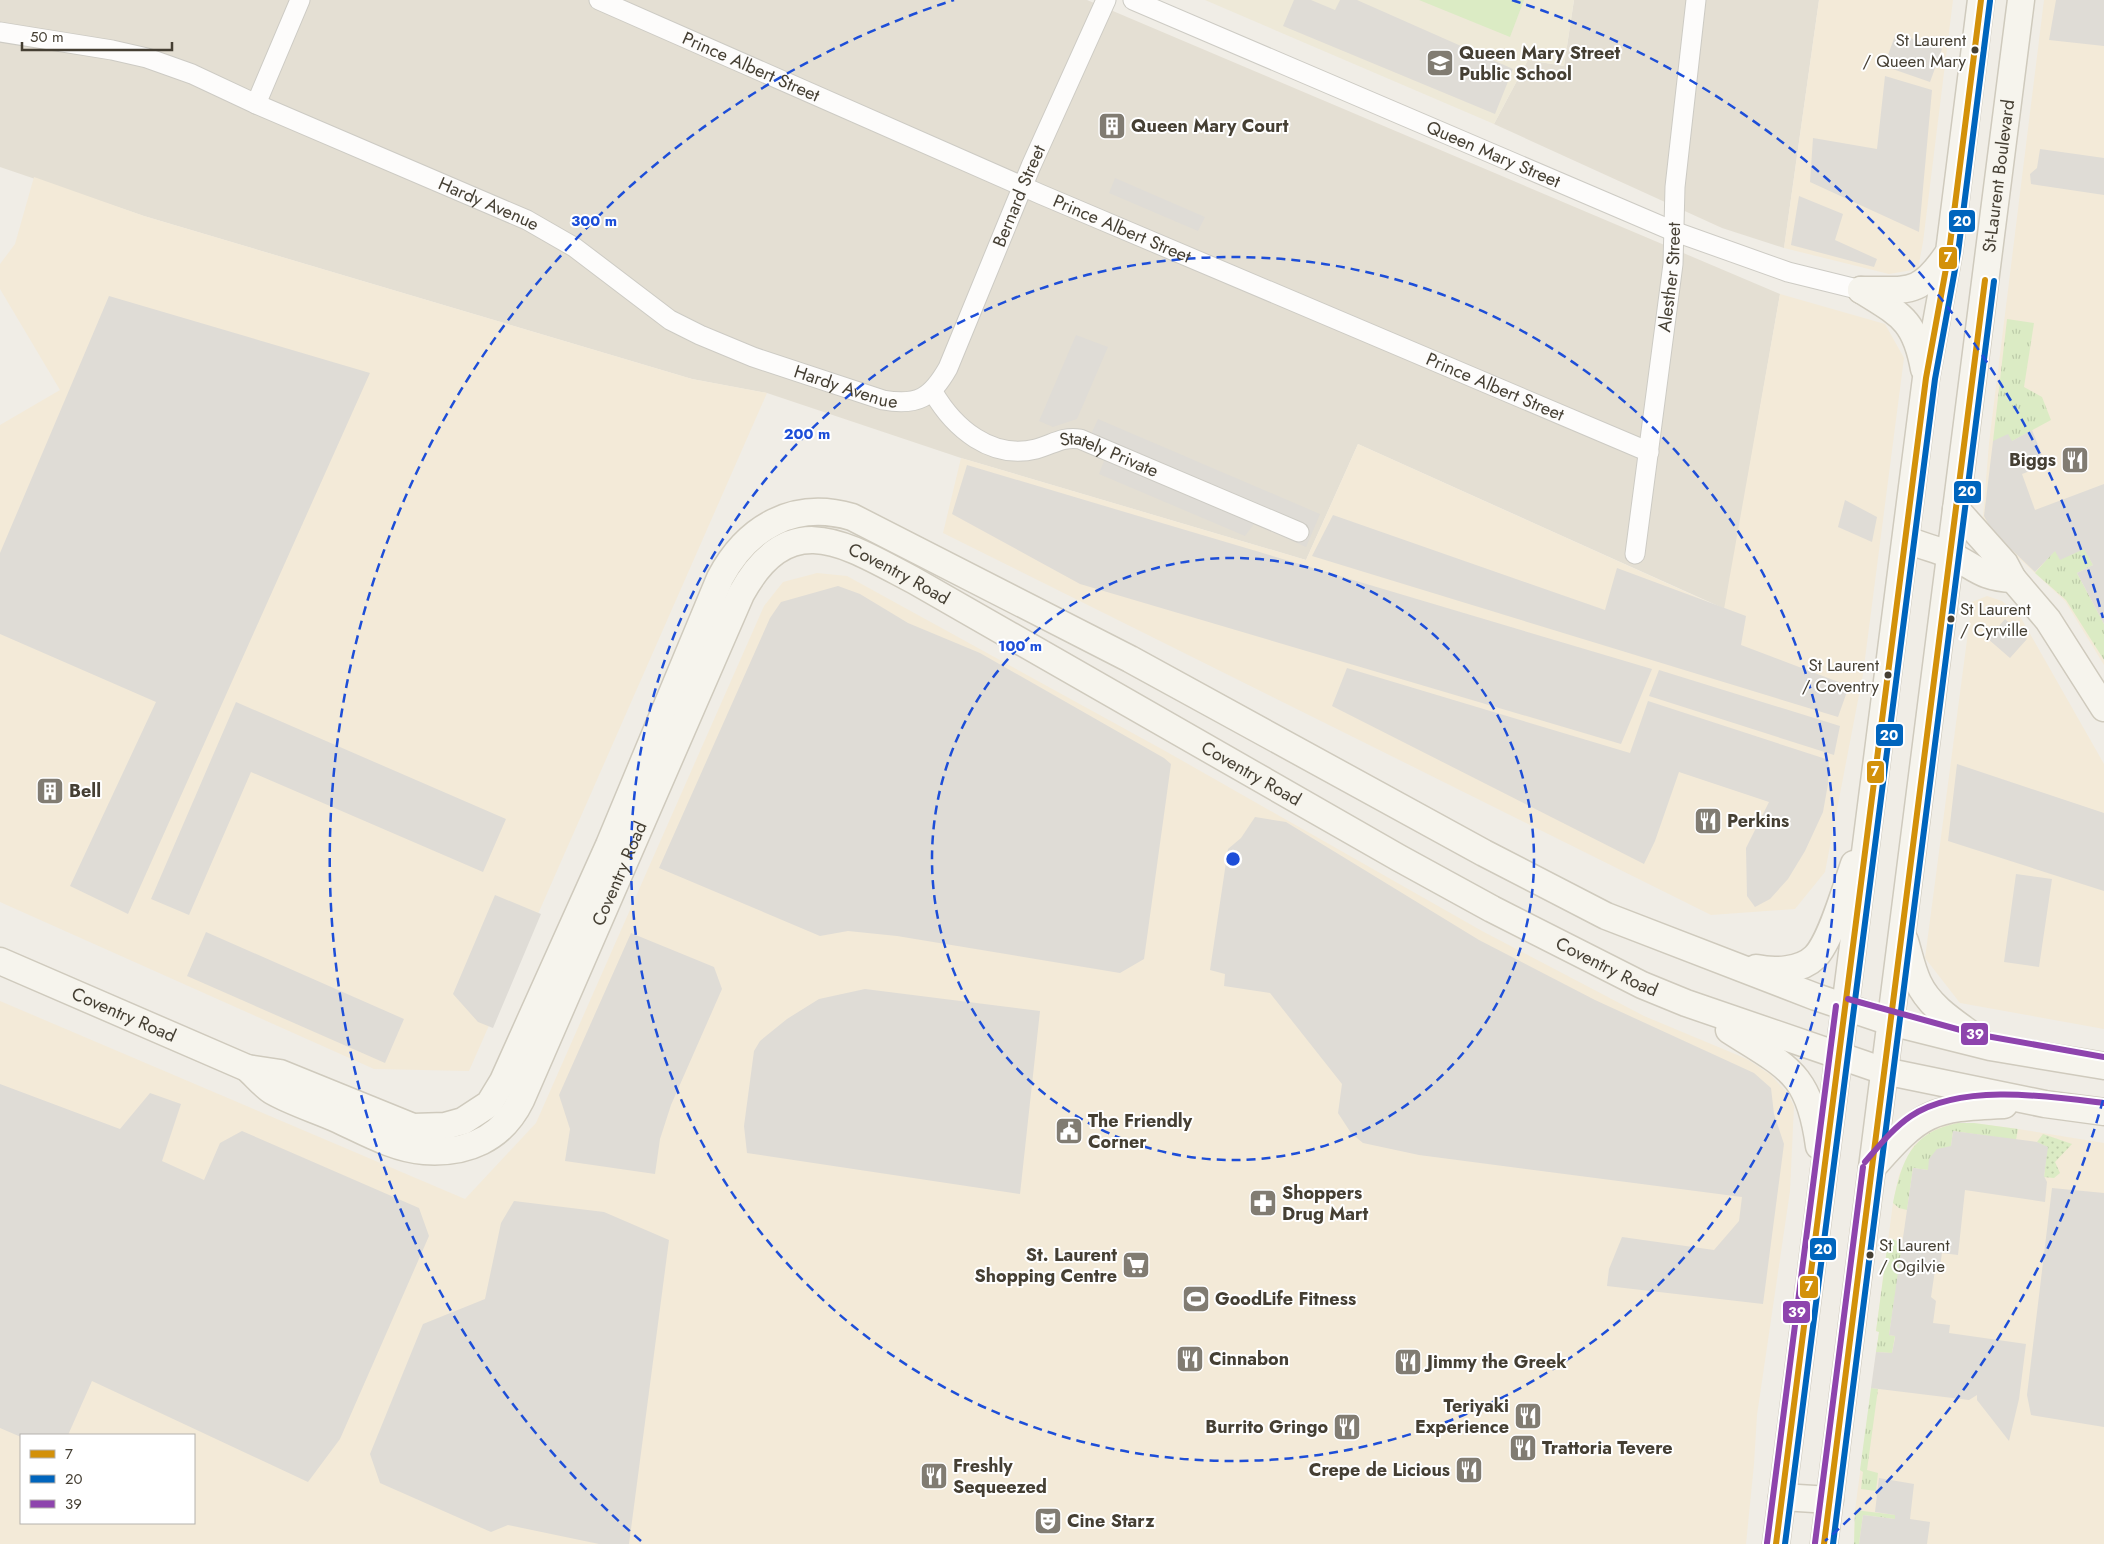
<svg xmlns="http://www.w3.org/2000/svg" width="2104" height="1544" viewBox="0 0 2104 1544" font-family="Jost,sans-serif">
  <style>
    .residential { fill: #e4dfd3 }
    .commercial { fill: #f3ead8; fill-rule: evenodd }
    .education { fill: #eee9d8 }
    .grass { fill: url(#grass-tufts) }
    .garden { fill: url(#garden-dots) }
    .pitch { fill: #dbebc4 }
    .parking { fill: #dfdcd6 }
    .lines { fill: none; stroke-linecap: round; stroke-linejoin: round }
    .minor-casing { stroke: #cdcbc4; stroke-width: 21 }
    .secondary-casing { stroke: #cfcabd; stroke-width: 29 }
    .minor { stroke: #fdfcfb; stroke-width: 19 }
    .secondary { stroke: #f6f4ed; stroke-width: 26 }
    .bus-1-casing { stroke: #fff; stroke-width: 10 }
    .bus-2-casing { stroke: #fff; stroke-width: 10 }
    .bus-3-casing { stroke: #fff; stroke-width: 10 }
    .bus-1 { stroke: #d3910a; stroke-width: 6 }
    .bus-2 { stroke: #0065bd; stroke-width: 6 }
    .bus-3 { stroke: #8e44ad; stroke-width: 6 }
    .ring { fill: none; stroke: #1d4ed8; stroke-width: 2.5; stroke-dasharray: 9 6 }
    .bus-dot { fill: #453f33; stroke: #fff; stroke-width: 2 }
    .labels { text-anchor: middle; stroke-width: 4; stroke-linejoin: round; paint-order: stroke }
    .bus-label { font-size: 17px; fill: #453f33; stroke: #fff; text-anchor: end }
    .poi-label { font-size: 18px; font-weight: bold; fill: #453f33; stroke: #fff; text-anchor: start }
    .street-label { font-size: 18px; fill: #453f33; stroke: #fff }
    .centre { fill: #1d4ed8; stroke: #fff; stroke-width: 2.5 }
    .ring-label { font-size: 15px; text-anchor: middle; font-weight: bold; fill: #1d4ed8; stroke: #fff; stroke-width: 4; stroke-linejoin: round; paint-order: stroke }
    .line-badge { stroke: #fff; stroke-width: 2 }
    .badge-label { font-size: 14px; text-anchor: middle; font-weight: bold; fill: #fff }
  </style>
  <defs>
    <pattern id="grass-tufts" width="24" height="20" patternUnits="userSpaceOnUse" patternTransform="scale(1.25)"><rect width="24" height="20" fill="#dbebc4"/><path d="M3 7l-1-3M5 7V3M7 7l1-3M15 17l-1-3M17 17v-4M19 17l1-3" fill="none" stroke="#bdcba9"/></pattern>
    <pattern id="garden-dots" width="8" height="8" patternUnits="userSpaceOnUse" patternTransform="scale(1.25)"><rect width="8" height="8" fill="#dbebc4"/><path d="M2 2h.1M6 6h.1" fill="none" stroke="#bdcba9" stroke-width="1.8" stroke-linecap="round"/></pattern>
  </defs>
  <rect width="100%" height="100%" fill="#f0ede6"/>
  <path class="residential" d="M0,0H1087L1780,294L1725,609L1358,444L1306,560L961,458L767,393L692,379L144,216L0,167Z
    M1574,0H1819L1784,248L1722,228L1494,124L1528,60L1564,66Z"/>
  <path class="commercial" d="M1819,0H1953L1923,242L1918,269L1889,274L1784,248Z
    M2044,0H2104V665L2065,601L1992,533L1983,518L1989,443Z
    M34,177L144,216L692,379L767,393L469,1071L374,1069L0,902V425L60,390L0,289V264L15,244Z
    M1780,294L1885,324L1904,358L1863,674L1825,872L1795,909L1711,915L943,533L961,458L1306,560L1358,444L1724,609Z
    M817,573L847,576L1167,752L1482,931L1644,1016L1747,1059L1771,1075L1788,1094L1794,1106L1790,1191L1757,1415L1754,1464L1746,1544H0V1001L465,1199L536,1123L764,606L783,582ZM21,1435H194V1523H21Z
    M1987,596L2002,601L2021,618L2104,764V1029L1960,1003L1925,958L1972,602Z
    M1958,1123H1974L2018,1129L2104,1143V1544H1854L1855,1510L1879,1332L1876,1331L1893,1203L1899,1175L1913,1146L1930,1132L1942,1126Z"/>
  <path class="education" d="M1205,0H1574L1564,66L1528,60L1494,124Z"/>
  <path class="grass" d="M2007,319L2034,323L2024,387L2042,397L2051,420L2012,441H1993Z
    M2084,548L2093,565L2077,573L2104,624V660L2066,600L2035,573L2055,550L2061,559Z
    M1958,1123H1974L2018,1129L2016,1140L1953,1131L1951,1146L1928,1170L1913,1168L1907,1210L1899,1208L1893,1203C1902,1160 1911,1132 1958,1123Z
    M1893,1239L1903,1244L1889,1335L1895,1336L1892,1353L1876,1352L1879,1332L1876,1331L1888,1241Z
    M1871,1388L1878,1389L1867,1470L1878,1473L1876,1491L1861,1489L1863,1472L1860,1470Z
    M1855,1510L1896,1515L1895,1519L1863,1515L1859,1544H1854Z"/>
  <path class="garden" d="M2043,1134L2072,1144L2055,1162L2060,1173L2054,1178L2044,1177L2047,1147L2037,1142Z"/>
  <path class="pitch" d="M1419,0H1524L1510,37Z"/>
  <path class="parking" d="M1294,0H1311L1335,10L1340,0H1357L1513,69L1495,114L1283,26Z
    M2056,0H2104V46L2049,40Z
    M1896,33L1942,49L1930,82L1884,66Z
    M1885,76L1932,90L1919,232L1810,182L1813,138L1877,149Z
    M2040,149L2104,158V195L2031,184L2030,174L2037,168Z
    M1115,178L1205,217L1198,231L1109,193Z
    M1799,196L1843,214L1835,240L1877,259L1874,267L1791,245Z
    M109,296L370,373L128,914L70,886L156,702L0,634V553Z
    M1076,335L1108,347L1077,419L1053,427L1039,421Z
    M1098,419L1320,514L1306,547L1254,524L1245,536L1099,474L1105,458L1092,432Z
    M2032,430L2046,465L2022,474L2035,510L2104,484V624L2077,573L2093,565L2084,549L2060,560L2055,551L2035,572L1992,531L1984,516L1993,441L2008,434L2012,441Z
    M967,465L1652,669L1621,744L1080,584L952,514Z
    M1845,500L1877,517L1872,542L1838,527Z
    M1333,515L1605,610L1617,568L1746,616L1741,645L1849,686L1838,717L1312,556Z
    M838,586L860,594L908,623L980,653L1164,758L1171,764L1144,959L1120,973L897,936L848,931L820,936L659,868L770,618L781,602Z
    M2005,619L2027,639L2010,658L1988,639Z
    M1347,668L1630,753L1648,701L1829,760L1828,784L1823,812L1805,851L1788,879L1770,899L1755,907L1747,896L1746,848L1769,802L1679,772L1655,841L1644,864L1332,706Z
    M1659,670L1840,726L1834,755L1649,696Z
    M236,702L506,819L483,872L251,772L189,915L151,899Z
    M1957,764L2104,813V891L1948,841Z
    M1255,817L1286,822L1479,940L1595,1000L1754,1073L1771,1088L1774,1114L1784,1144L1763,1304L1607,1286L1609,1269L1622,1237L1714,1250L1739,1221L1742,1197L1419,1155L1363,1143L1351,1133L1338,1113L1342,1084L1270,993L1224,986L1225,974L1210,970L1228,849L1241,838Z
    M2016,874L2052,879L2039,967L2004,962Z
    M495,895L541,914L493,1028L478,1022L453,994Z
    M206,932L404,1019L385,1063L187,976Z
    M631,933L714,967L722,989L671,1105L660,1139L655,1174L565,1161L570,1129L559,1095Z
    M865,989L1040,1011L1020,1194L747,1153L744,1126L754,1051L760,1041L787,1019L819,999Z
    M0,1084L120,1129L150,1093L181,1104L162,1161L204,1180L220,1143L242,1131L419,1208L429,1236L340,1439L308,1482L92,1381L68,1435H21V1437L0,1428Z
    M1953,1131L2037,1142L2048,1147L2044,1176L2047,1182L2045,1202L1965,1190L1958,1255L1942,1253L1940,1267L1935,1270L1931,1297L1936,1301L1933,1323L1950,1325L1949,1333L2026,1344L2019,1399L2009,1441L1977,1400V1395L1969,1400L1871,1388L1876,1352L1892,1353L1895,1338V1336L1889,1335L1913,1168L1928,1170L1929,1159L1937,1149L1951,1146Z
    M2052,1188L2104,1193V1427L2031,1415L2027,1395Z
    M514,1201L604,1212L669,1240L629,1544H599L508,1525L491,1532L380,1483L370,1454L423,1324L485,1299L501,1223Z
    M1879,1478L1914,1484L1910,1519L1930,1522L1927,1544H1859L1863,1515L1895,1519V1515L1875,1512Z"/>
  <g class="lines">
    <g class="minor-casing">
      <g id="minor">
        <path id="s1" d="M599,0L1040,194L1649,452"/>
        <path id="s2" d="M1133,0L1673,231L1788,272L1861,290"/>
        <path id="s3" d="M0,32L112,50L147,58L192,74L256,104L527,220L574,247L670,320L700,335L753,357L883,400C918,406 931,398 948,368L1031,166L1106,0"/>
        <path d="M256,104L300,0"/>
        <path id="s4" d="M933,392C954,428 991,460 1036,449C1052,445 1062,436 1080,439L1299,532"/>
        <path id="s5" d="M1635,554L1673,264L1675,187L1696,0"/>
      </g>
    </g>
    <g class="secondary-casing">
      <g id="secondary">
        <path d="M1861,290C1901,315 1915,320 1924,369"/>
        <path d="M1861,290C1908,289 1918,297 1947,255"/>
        <path d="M1956,509L2005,564L2013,579L2048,620L2104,708"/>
        <path d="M1907,540C1920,545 1934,549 1948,554C1975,566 1980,578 2013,579"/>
        <path d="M1905,941C1909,954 1912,969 1918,982C1930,1008 1956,1023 1979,1040"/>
        <path id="s6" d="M0,961L247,1068L280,1073L413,1127L445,1126L463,1121L489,1104L503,1081L609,845L720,578C747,527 794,500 852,517L1130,659L1484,853L1606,916L1816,997L1890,1022L1990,1047L2104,1066"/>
        <path d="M1756,968C1774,972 1801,971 1815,957C1831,941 1846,887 1854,864"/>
        <path d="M1729,1030C1788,1068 1809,1072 1819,1146"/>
        <path id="s7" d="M247,1068C255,1075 263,1085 272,1091C293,1103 317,1110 339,1120C365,1132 395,1149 424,1151C467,1154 502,1139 521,1100L741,594C790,505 846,545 915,581L1399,858L1492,909L1642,985L1686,1003L1884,1071L2045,1104L2104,1112"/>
        <path d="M1872,1168C1921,1112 1930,1108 2004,1105"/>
        <path d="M1782,1497L1830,1500"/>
        <path d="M1776,1544L1926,378L1949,252L1981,0"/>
        <path id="s8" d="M1824,1544L2021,0"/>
      </g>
    </g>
    <use href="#minor" class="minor"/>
    <use href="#secondary" class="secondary"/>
    <g class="bus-1-casing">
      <path id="bus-1" d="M1776,1544L1926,378L1949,252L1981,0
        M1824,1544L1985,280"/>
    </g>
    <g class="bus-2-casing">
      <path id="bus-2" d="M1785,1544L1935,379L1958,253L1990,1
        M1833,1544L1994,281"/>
    </g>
    <g class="bus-3-casing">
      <path id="bus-3" d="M1848,999L1975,1034L2104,1057
        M1865,1162C1879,1146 1893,1128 1911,1116C1961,1083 2048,1096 2104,1103
        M1767,1543L1836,1006
        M1815,1543L1863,1167"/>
    </g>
    <use href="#bus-1" class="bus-1"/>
    <use href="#bus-2" class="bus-2"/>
    <use href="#bus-3" class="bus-3"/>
  </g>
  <g class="ring">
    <circle cx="1233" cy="859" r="301"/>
    <circle cx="1233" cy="859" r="602"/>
    <path d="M2103 1100A903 903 0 0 1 1825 1541M641 1541A903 903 0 0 1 954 0M1512 0A903 903 0 0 1 2103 618"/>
  </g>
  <defs>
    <g id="school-square" transform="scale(1.4375)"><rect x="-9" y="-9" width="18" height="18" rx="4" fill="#817c72" stroke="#fff"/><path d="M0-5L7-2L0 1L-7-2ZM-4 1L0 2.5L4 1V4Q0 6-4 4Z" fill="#fff"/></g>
    <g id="building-square" transform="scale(1.4375)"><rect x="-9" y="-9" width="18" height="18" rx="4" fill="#817c72" stroke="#fff"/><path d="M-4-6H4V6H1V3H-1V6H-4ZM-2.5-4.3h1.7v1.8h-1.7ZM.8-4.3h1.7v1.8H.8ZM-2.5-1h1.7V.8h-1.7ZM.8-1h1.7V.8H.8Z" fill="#fff"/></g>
    <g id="restaurant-square" transform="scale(1.4375)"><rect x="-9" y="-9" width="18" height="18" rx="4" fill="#817c72" stroke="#fff"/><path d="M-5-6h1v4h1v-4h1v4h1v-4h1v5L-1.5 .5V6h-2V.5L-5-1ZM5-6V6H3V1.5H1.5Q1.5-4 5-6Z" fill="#fff"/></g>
    <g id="civic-square" transform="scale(1.4375)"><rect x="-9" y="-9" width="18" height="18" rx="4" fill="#817c72" stroke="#fff"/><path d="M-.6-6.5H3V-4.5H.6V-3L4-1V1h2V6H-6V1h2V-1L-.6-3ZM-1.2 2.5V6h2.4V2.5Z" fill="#fff"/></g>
    <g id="pharmacy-square" transform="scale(1.4375)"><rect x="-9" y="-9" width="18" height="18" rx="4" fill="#817c72" stroke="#fff"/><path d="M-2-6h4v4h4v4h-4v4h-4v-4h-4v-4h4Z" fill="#fff"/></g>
    <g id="supermarket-square" transform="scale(1.4375)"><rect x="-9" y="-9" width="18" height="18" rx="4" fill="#817c72" stroke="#fff"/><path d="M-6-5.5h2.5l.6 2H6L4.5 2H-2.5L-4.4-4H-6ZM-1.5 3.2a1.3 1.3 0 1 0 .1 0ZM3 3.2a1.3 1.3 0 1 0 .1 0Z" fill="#fff"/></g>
    <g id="stadium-square" transform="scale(1.4375)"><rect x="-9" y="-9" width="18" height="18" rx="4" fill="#817c72" stroke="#fff"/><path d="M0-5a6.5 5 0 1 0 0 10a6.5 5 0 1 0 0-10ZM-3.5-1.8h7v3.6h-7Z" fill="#fff"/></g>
    <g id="theatre-square" transform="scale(1.4375)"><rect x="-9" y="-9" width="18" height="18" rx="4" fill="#817c72" stroke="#fff"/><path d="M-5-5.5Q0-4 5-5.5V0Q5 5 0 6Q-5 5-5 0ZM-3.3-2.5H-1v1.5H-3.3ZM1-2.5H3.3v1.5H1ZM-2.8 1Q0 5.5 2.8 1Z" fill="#fff"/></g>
  </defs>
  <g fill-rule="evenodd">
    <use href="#school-square" x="1440" y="63"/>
    <use href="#building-square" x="1112" y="126"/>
    <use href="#restaurant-square" x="2075" y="460"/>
    <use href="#building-square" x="50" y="791"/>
    <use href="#restaurant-square" x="1708" y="821"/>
    <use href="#civic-square" x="1069" y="1131"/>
    <use href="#pharmacy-square" x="1263" y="1203"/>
    <use href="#supermarket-square" x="1136" y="1265"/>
    <use href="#stadium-square" x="1196" y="1299"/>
    <use href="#restaurant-square" x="1190" y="1359"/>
    <use href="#restaurant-square" x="1408" y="1362"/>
    <use href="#restaurant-square" x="1528" y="1416"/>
    <use href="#restaurant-square" x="1347" y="1427"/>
    <use href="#restaurant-square" x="1523" y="1448"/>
    <use href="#restaurant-square" x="1469" y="1470"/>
    <use href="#restaurant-square" x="934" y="1476"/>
    <use href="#theatre-square" x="1048" y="1521"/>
  </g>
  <g class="bus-dot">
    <circle cx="1975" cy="50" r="4.5"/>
    <circle cx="1951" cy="619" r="4.5"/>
    <circle cx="1888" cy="675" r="4.5"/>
    <circle cx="1870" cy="1255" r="4.5"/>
  </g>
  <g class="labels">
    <g class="bus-label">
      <text x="1966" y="46">St Laurent<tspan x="1966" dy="21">/ Queen Mary</tspan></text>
      <text x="1960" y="615" text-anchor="start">St Laurent<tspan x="1960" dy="21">/ Cyrville</tspan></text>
      <text x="1879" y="671">St Laurent<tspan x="1879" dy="21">/ Coventry</tspan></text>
      <text x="1879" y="1251" text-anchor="start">St Laurent<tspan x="1879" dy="21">/ Ogilvie</tspan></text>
    </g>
    <g class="poi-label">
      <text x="1459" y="59">Queen Mary Street<tspan x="1459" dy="21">Public School</tspan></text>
      <text x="1131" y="132">Queen Mary Court</text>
      <text x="2056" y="466" text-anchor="end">Biggs</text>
      <text x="69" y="797">Bell</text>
      <text x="1727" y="827">Perkins</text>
      <text x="1088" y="1127">The Friendly<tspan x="1088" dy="21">Corner</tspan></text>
      <text x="1282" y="1199">Shoppers<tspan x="1282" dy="21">Drug Mart</tspan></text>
      <text x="1117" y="1261" text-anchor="end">St. Laurent<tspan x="1117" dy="21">Shopping Centre</tspan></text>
      <text x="1215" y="1305">GoodLife Fitness</text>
      <text x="1209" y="1365">Cinnabon</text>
      <text x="1427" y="1368">Jimmy the Greek</text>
      <text x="1509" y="1412" text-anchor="end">Teriyaki<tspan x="1509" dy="21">Experience</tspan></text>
      <text x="1328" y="1433" text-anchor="end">Burrito Gringo</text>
      <text x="1542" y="1454">Trattoria Tevere</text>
      <text x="953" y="1472">Freshly<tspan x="953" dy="21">Sequeezed</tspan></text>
      <text x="1450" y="1476" text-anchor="end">Crepe de Licious</text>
      <text x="1067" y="1527">Cine Starz</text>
    </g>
    <g class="street-label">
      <text dy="6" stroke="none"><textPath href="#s1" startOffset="166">Prince Albert Street</textPath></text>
      <text dy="6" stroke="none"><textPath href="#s2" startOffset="392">Queen Mary Street</textPath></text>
      <text dy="6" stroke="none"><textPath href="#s8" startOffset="1379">St-Laurent Boulevard</textPath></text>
      <text dy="6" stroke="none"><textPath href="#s3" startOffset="1231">Bernard Street</textPath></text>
      <text dy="6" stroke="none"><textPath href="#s3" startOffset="521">Hardy Avenue</textPath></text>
      <text dy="6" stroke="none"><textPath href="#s1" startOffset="571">Prince Albert Street</textPath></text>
      <text dy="6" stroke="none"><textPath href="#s5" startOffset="279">Alesther Street</textPath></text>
      <text dy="6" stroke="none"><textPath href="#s3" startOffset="926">Hardy Avenue</textPath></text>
      <text dy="6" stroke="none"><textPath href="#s1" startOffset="976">Prince Albert Street</textPath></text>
      <text dy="6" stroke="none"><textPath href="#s4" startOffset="204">Stately Private</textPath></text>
      <text dy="6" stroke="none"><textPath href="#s7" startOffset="1055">Coventry Road</textPath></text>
      <text dy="6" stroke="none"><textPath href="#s7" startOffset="1460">Coventry Road</textPath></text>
      <text dy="6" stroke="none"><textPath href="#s7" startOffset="562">Coventry Road</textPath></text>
      <text dy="6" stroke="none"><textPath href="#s7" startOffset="1865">Coventry Road</textPath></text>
      <text dy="6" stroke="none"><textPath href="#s6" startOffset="135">Coventry Road</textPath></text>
    </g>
  </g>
  <circle cx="1233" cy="859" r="8" class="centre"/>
  <g class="ring-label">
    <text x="594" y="226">300 m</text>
    <text x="807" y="439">200 m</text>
    <text x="1020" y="651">100 m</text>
  </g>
  <g class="line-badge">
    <rect x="1948" y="209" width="28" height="24" rx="5" fill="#0065bd"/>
    <rect x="1938" y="246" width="20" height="24" rx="5" fill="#d3910a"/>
    <rect x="1953" y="480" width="29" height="24" rx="5" fill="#0065bd"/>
    <rect x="1875" y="723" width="29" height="24" rx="5" fill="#0065bd"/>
    <rect x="1866" y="760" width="19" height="24" rx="5" fill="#d3910a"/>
    <rect x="1960" y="1022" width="29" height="24" rx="5" fill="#8e44ad"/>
    <rect x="1809" y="1237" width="28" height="24" rx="5" fill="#0065bd"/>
    <rect x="1799" y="1275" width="20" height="24" rx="5" fill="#d3910a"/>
    <rect x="1782" y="1300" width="29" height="24" rx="5" fill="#8e44ad"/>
  </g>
  <g class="badge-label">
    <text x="1962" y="226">20</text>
    <text x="1948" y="262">7</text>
    <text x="1967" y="496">20</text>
    <text x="1889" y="740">20</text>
    <text x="1875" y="776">7</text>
    <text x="1975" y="1039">39</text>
    <text x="1823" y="1254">20</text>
    <text x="1809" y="1291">7</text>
    <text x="1797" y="1317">39</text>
  </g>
  <rect x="20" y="1434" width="175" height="90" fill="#ffffff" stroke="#b5b2ad"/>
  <rect x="30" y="1450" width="25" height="8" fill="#d3910a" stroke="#b5b2ad"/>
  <text x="65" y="1459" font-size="15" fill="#453f33">7</text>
  <rect x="30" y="1475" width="25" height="8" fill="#0065bd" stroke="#b5b2ad"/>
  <text x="65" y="1484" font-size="15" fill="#453f33">20</text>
  <rect x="30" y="1500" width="25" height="8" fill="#8e44ad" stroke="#b5b2ad"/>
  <text x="65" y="1509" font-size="15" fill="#453f33">39</text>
  <path d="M22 42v8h150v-8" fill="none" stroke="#453f33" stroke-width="2.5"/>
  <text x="30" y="42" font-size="15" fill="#453f33" stroke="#ffffff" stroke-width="4" paint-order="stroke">50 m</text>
</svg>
